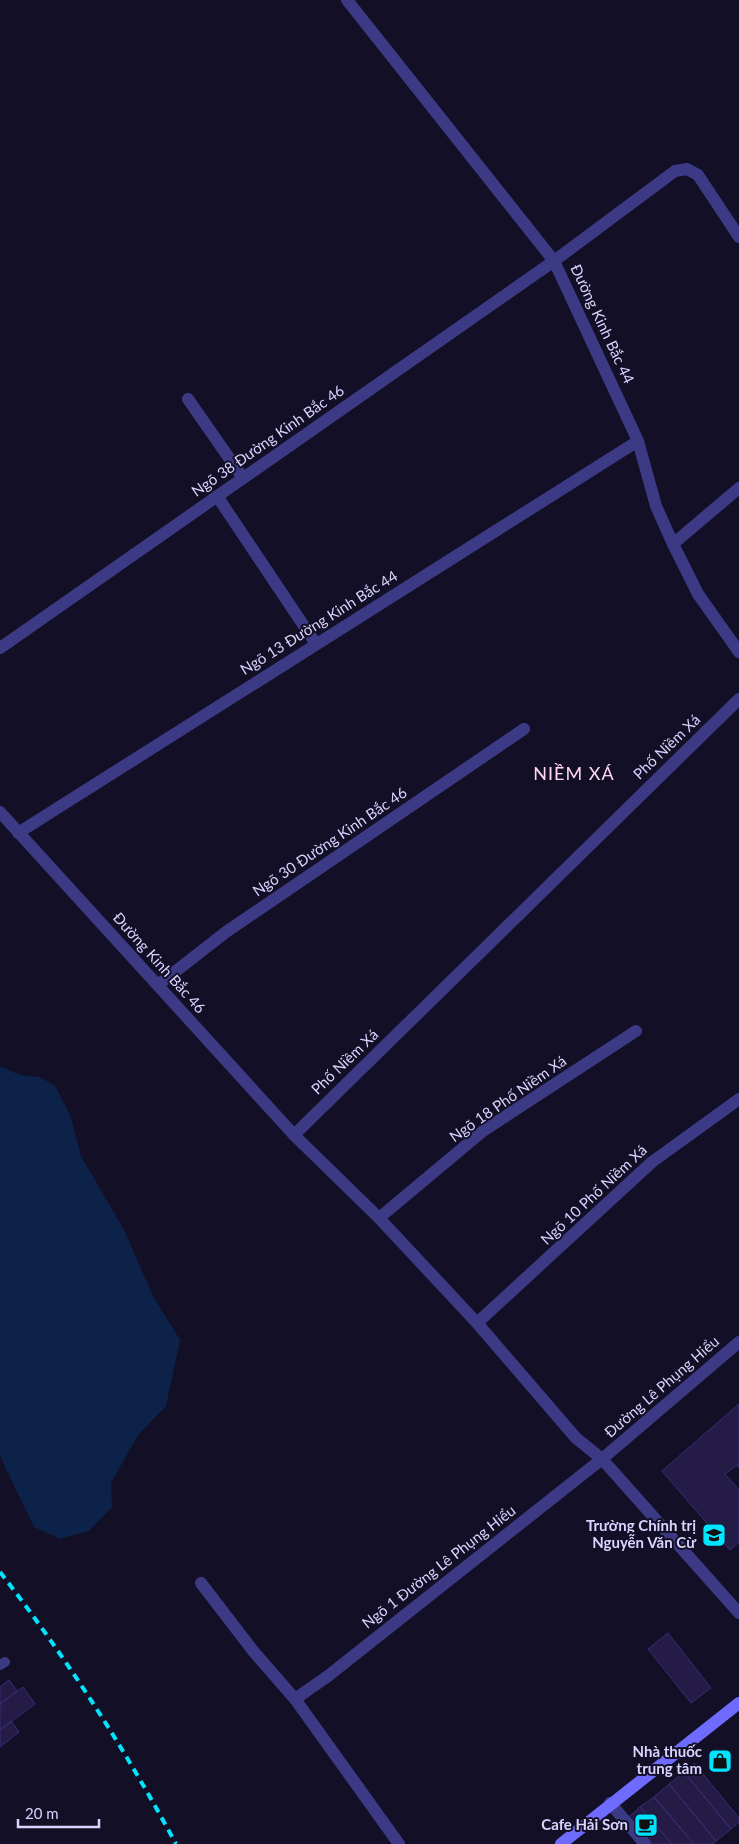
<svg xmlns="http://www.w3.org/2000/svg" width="739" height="1844" viewBox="0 0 739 1844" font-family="Lato,sans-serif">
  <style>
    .water { fill: #0c2248 }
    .building { fill: #241b47; stroke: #3b2d73 }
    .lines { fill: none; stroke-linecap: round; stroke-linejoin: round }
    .service { stroke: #3d3a85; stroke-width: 10 }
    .minor { stroke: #3d3a85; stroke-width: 12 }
    .tertiary { stroke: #3d3a85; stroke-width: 12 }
    .secondary { stroke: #6f6bff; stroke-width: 12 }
    .rail { stroke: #00e5ff; stroke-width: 4; stroke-dasharray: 8 6; stroke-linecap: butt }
    .labels { text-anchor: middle; stroke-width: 4; stroke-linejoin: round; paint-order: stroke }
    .street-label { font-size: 15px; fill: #d9d4ff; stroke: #130f26 }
    .poi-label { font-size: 15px; font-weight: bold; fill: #d9d4ff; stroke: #130f26; text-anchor: end }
    .quarter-label { font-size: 18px; letter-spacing: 1px; fill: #ffd6f0; stroke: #130f26 }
  </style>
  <rect width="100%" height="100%" fill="#130f26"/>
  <path class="water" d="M0,1066L20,1075L40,1077L55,1086L71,1117L81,1156L124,1230L153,1296L180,1340L166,1406L138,1435L111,1483L112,1507L89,1531L60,1539L34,1527L0,1456Z"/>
  <path class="building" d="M739,1404V1468L737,1465L725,1474L739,1490V1542L730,1550L662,1471Z
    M668,1633L711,1688L691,1703L648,1649Z
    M9,1680L17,1691L0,1704V1687Z
    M23,1687L35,1704L0,1730V1704Z
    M11,1721L19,1732L0,1747V1730Z
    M694,1763L739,1818V1822L731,1829L684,1772Z
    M684,1772L731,1829L716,1841L669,1784Z
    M669,1784L716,1841L713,1844H694L654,1797Z
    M654,1797L694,1844H672L640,1807Z
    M640,1807L672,1844H652L629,1817Z"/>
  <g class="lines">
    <path class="service" d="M0,1665L5,1662"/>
    <path class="minor" d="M347,0L554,261L638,441L656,506L673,544L698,594L739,652
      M188,399L243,478
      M217,496L316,644
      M673,544L739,488
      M0,648L554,261L675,171L687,169L698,175L739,237
      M0,812L294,1135
      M18,833L638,441
      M158,985L226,932L524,729
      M379,1218L483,1131L636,1031
      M477,1323L652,1162L739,1099
      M201,1583L254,1652L295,1699L328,1676L602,1459L576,1438L477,1323L379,1218L294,1135L739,699
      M295,1699L399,1844
      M610,1803L645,1844"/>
    <path class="tertiary" d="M739,1342L602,1459L739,1613"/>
    <path class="secondary" d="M561,1844L739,1703"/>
    <path class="rail" d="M0,1572C66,1657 125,1749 176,1844"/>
  </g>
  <defs>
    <g id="university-square" transform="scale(1.25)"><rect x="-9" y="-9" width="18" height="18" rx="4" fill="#00e5ff" stroke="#130f26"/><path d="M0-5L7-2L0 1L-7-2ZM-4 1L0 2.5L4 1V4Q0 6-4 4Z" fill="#111"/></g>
    <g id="shop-square" transform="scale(1.25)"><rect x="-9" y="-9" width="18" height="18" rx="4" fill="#00e5ff" stroke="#130f26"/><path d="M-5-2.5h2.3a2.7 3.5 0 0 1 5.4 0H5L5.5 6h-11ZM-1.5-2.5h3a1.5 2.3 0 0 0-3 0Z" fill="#111"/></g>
    <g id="cafe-square" transform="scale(1.25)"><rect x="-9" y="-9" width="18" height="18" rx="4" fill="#00e5ff" stroke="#130f26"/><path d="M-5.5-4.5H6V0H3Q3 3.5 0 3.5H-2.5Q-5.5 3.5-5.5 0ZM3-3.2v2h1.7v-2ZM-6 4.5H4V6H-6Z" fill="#111"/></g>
  </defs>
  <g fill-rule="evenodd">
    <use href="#university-square" x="714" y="1535"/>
    <use href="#shop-square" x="720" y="1761"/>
    <use href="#cafe-square" x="646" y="1825"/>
  </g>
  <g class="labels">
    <g class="street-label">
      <text transform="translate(602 324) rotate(65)" y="5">Đường Kinh Bắc 44</text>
      <text transform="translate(268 441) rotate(-35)" y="5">Ngõ 38 Đường Kinh Bắc 46</text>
      <text transform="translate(319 623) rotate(-32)" y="5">Ngõ 13 Đường Kinh Bắc 44</text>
      <text transform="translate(667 747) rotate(-44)" y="5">Phố Niềm Xá</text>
      <text transform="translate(330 842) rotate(-34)" y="5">Ngõ 30 Đường Kinh Bắc 46</text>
      <text transform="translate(159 963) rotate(48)" y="5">Đường Kinh Bắc 46</text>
      <text transform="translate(345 1062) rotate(-44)" y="5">Phố Niềm Xá</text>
      <text transform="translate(508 1099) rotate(-35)" y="5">Ngõ 18 Phố Niềm Xá</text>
      <text transform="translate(594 1195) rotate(-43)" y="5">Ngõ 10 Phố Niềm Xá</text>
      <text transform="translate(662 1387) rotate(-41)" y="5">Đường Lê Phụng Hiểu</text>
      <text transform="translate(439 1567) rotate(-38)" y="5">Ngõ 1 Đường Lê Phụng Hiểu</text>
    </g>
    <g class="poi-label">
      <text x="696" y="1531">Trường Chính trị<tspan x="696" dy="17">Nguyễn Văn Cừ</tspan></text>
      <text x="702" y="1757">Nhà thuốc<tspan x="702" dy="17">trung tâm</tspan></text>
      <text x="628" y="1830">Cafe Hải Sơn</text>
    </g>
    <g class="quarter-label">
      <text x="574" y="780">NIỀM XÁ</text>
    </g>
  </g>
  <path d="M18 1819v8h81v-8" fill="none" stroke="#d9d4ff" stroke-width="2.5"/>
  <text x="25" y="1819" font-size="15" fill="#d9d4ff" stroke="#130f26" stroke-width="4" paint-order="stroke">20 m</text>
</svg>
